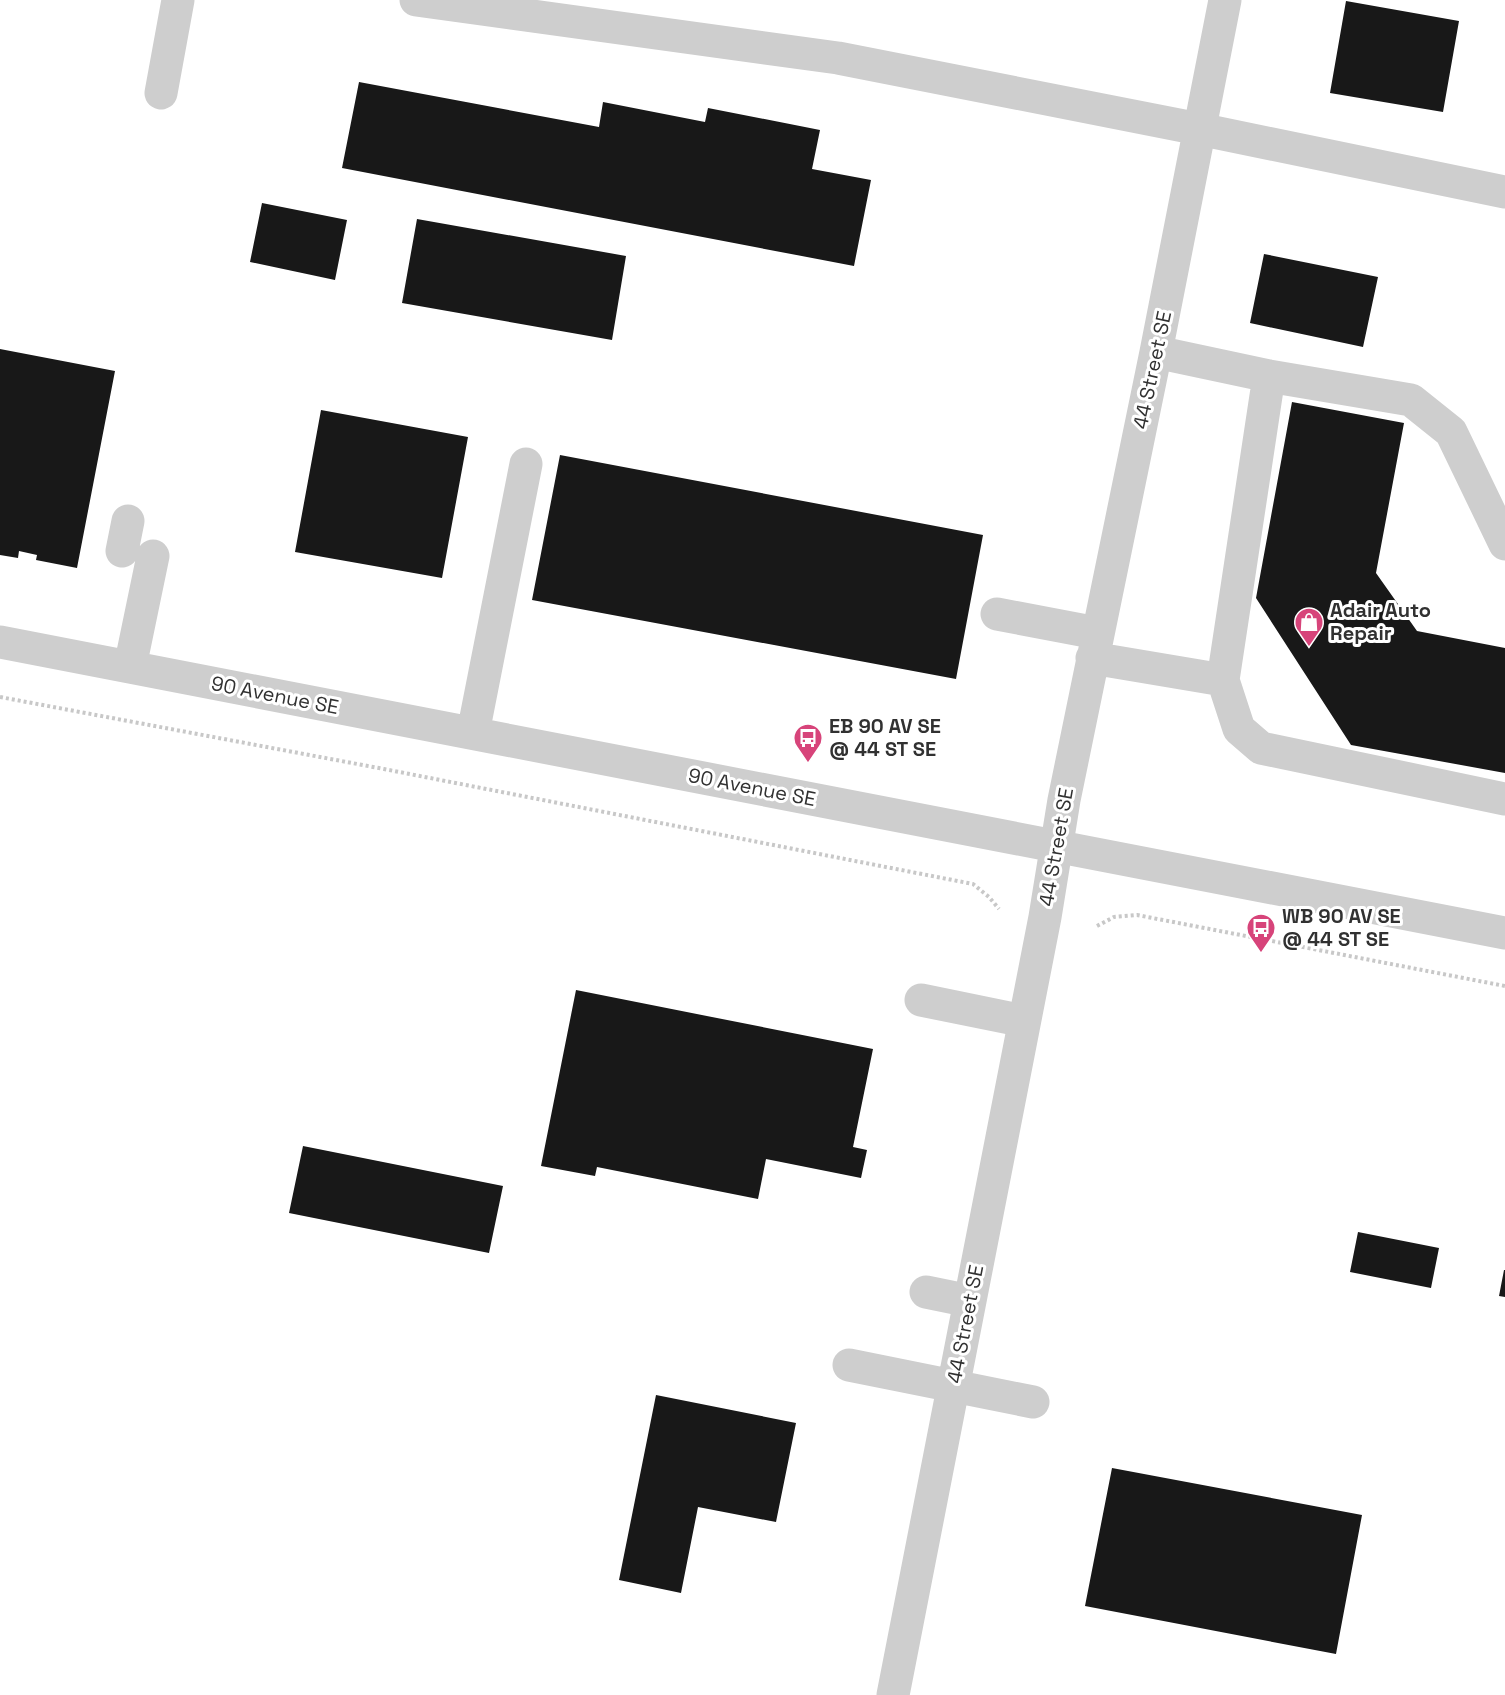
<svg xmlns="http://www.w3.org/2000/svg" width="1505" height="1695" viewBox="0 0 1505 1695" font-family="'Space Grotesk',sans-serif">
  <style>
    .building { fill: #181818 }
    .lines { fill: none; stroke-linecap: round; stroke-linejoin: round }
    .path { stroke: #c8c8c8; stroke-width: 4; stroke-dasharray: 3 3; stroke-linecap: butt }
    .minor { stroke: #cecece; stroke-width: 33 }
    .labels { text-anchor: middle; stroke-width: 6; stroke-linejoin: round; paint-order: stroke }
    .street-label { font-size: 20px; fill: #313131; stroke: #fff }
    .poi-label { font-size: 20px; font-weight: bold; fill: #313131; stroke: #fff; text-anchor: start }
  </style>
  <rect width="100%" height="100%" fill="#fff"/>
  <path class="building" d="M1346,1L1459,21L1443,112L1330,93Z
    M359,82L599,127L603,102L705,122L708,108L820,130L812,169L871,180L854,266L342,168Z
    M262,203L347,220L335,280L250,262Z
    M417,219L626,256L612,340L402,303Z
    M1264,254L1378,277L1363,347L1250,323Z
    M0,349L115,371L77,568L36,560L37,555L19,551L18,558L0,555Z
    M1292,402L1404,423L1376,573L1417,631L1505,648V773L1351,745L1256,598Z
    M321,410L468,437L442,578L295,552Z
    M560,455L983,535L956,679L532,600Z
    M576,990L873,1049L853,1147L867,1150L861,1178L766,1159L758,1199L597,1167L595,1176L541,1166Z
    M303,1146L503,1186L489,1253L289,1213Z
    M1358,1232L1439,1248L1431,1288L1350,1272Z
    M1504,1270H1505V1297L1499,1296Z
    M656,1395L796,1423L776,1522L698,1507L681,1593L619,1580Z
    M1112,1468L1362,1515L1336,1654L1085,1606Z"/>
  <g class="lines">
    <path class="path" d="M0,697L384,769L973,884L989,897L999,909
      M1097,926L1114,917L1137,915L1505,986"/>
    <path class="minor" d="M416,0L838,58L1199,129L1505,192
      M161,93L178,0
      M1156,352L1269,376L1411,400L1451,432L1505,544
      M122,551L128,521
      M997,614L1097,633
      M0,642L1505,933
      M1092,658L1223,680L1239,729L1261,748L1505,799
      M130,667L153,556
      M1223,680L1269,376
      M473,733L526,464
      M921,1000L1024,1021
      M926,1292L970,1301
      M849,1365L1033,1402
      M893,1695L1045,917L1064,800L1156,352L1225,0"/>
  </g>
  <defs>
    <g id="shop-pin" transform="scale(1.5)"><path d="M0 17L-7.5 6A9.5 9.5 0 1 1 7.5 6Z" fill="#d7447a" stroke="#fff"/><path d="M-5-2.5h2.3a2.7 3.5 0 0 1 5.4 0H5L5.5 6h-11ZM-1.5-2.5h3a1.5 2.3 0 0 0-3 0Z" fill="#fff"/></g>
    <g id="bus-pin" transform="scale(1.5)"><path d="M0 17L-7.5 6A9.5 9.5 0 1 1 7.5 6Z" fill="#d7447a" stroke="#fff"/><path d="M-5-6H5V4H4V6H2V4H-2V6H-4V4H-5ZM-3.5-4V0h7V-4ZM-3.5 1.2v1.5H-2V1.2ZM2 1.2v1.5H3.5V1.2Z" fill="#fff"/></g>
  </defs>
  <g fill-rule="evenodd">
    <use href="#shop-pin" x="1309" y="622"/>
    <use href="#bus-pin" x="808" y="738"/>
    <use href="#bus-pin" x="1261" y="928"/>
  </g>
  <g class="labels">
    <g class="street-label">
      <text transform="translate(1152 370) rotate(-78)" y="7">44 Street SE</text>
      <text transform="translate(275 695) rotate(11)" y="7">90 Avenue SE</text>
      <text transform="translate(752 787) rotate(11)" y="7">90 Avenue SE</text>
      <text transform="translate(1056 847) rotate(-80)" y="7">44 Street SE</text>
      <text transform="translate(965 1324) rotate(-79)" y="7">44 Street SE</text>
    </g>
    <g class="poi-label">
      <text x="1330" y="617">Adair Auto<tspan x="1330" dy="23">Repair</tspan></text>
      <text x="829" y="733">EB 90 AV SE<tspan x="829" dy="23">@ 44 ST SE</tspan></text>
      <text x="1282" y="923">WB 90 AV SE<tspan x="1282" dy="23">@ 44 ST SE</tspan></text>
    </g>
  </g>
</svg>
